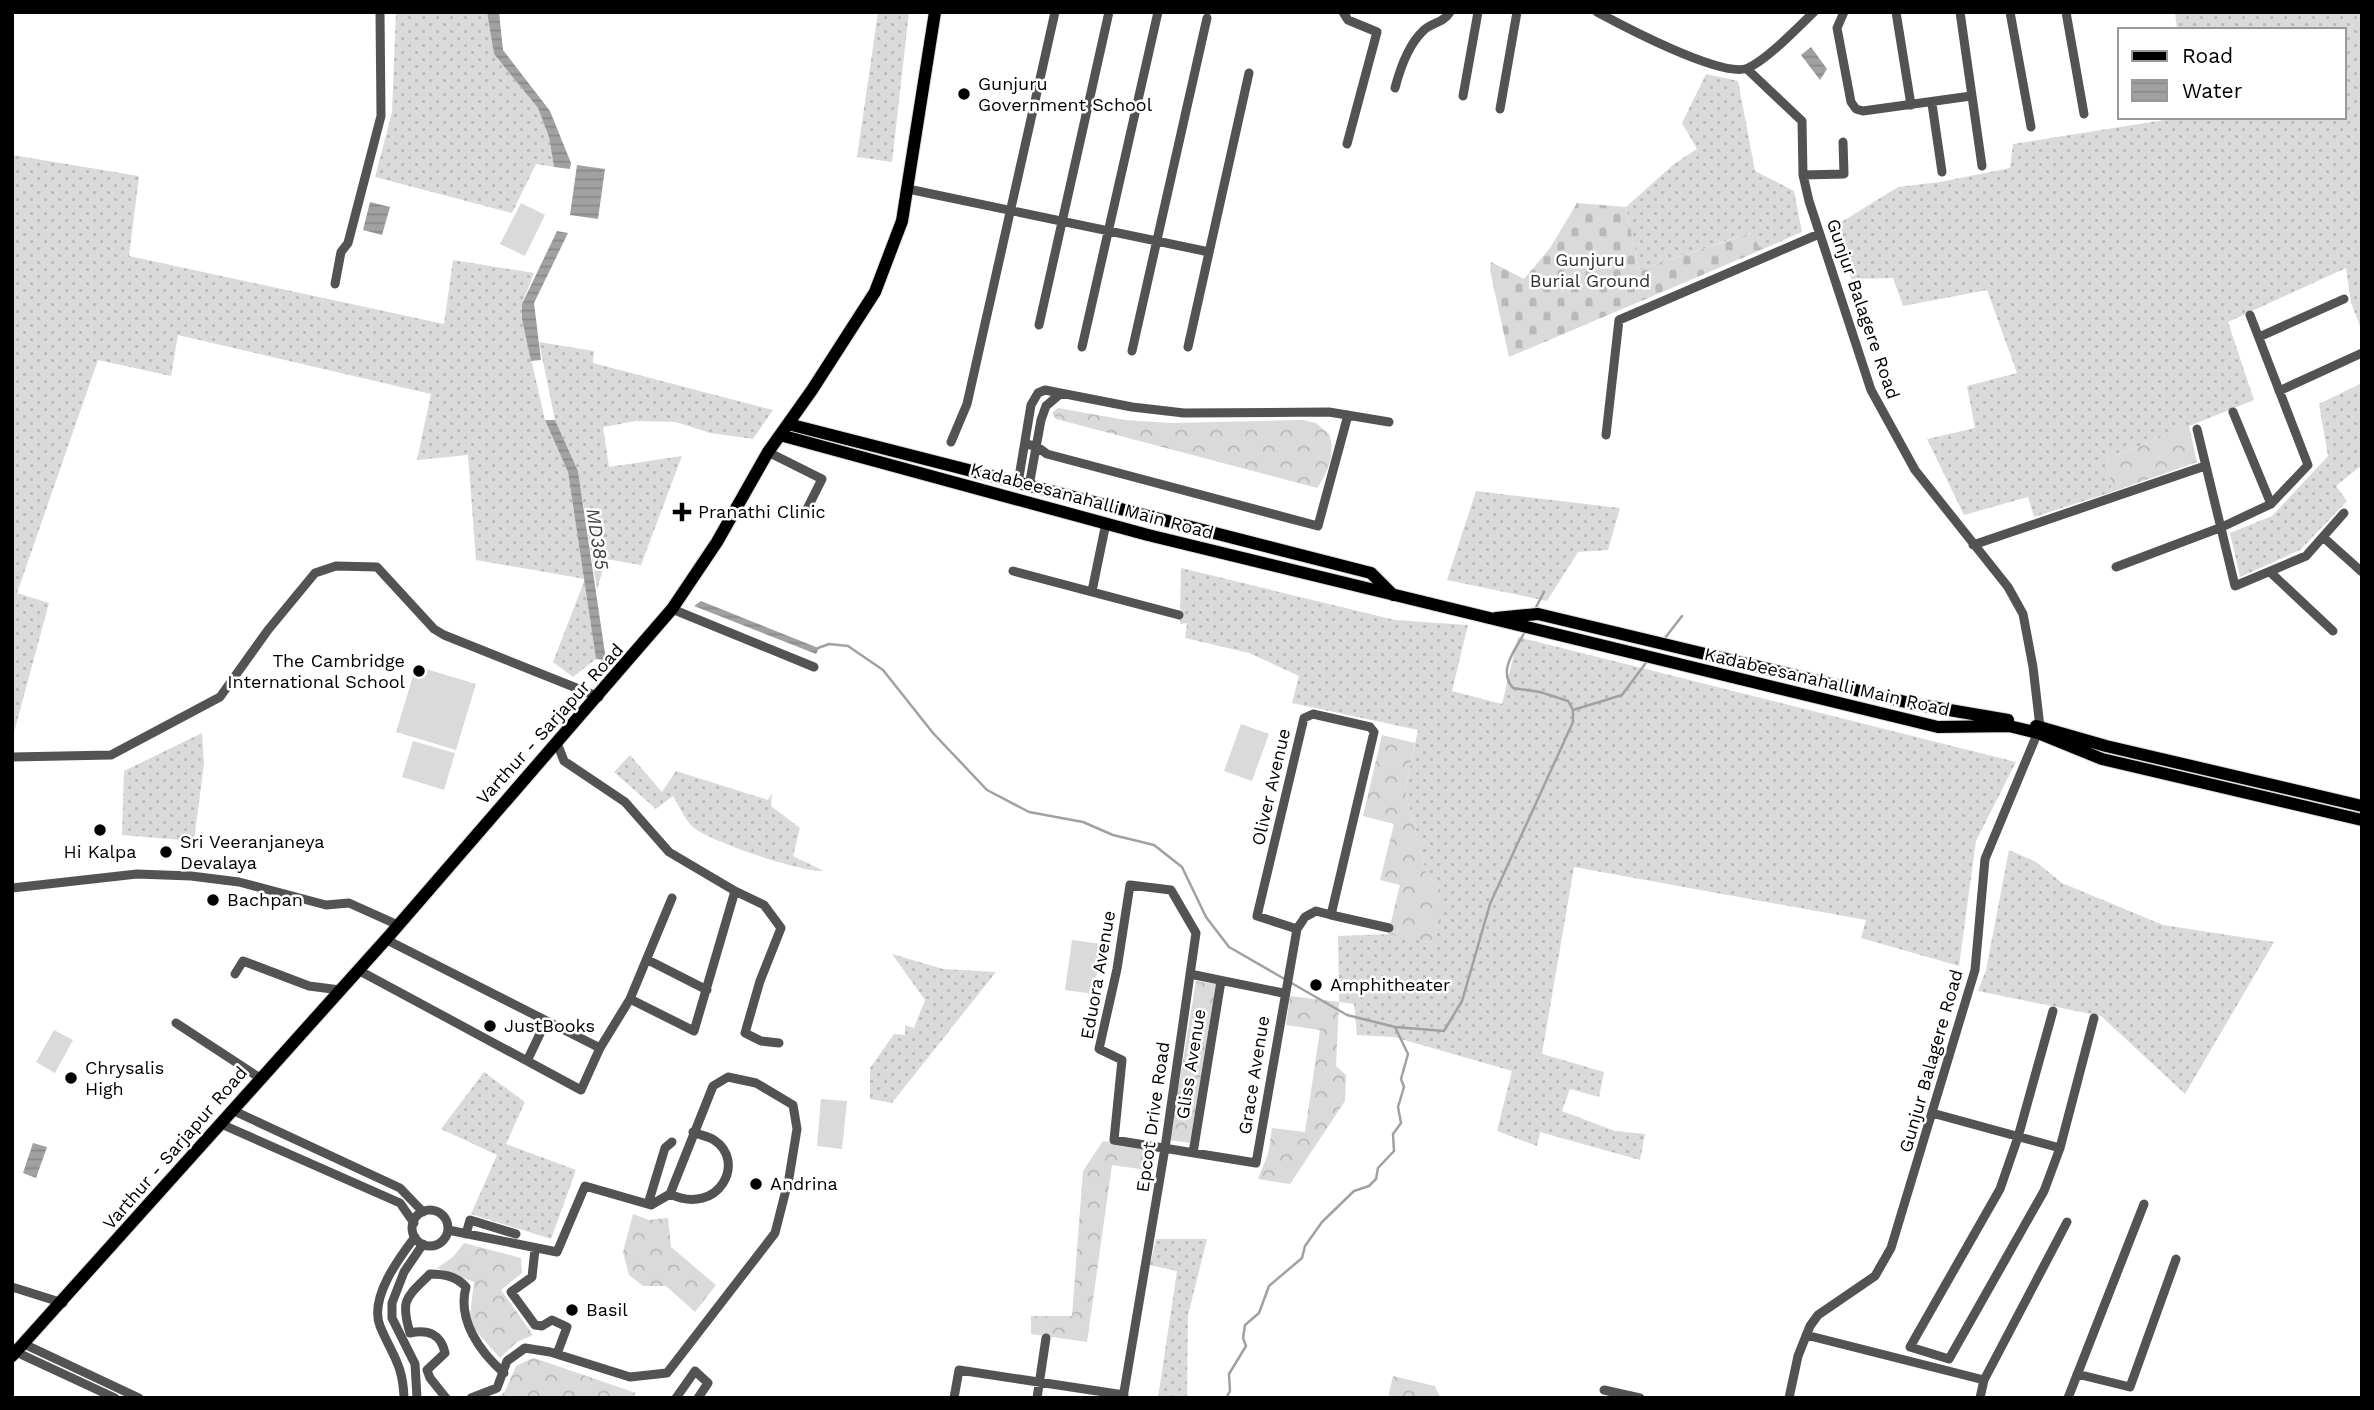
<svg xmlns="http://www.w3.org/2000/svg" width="2374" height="1410" viewBox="0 0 2374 1410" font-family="'Work Sans',sans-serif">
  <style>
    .grass { fill: url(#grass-dots) }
    .forest { fill: url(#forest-crowns) }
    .cemetery { fill: url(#cemetery-stones) }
    .pitch { fill: #dadada }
    .water { fill: url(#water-rules) }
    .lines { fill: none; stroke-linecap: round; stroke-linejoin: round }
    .stream { stroke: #a1a1a1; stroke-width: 2.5 }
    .major-casing { stroke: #dbdbdb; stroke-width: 14 }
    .minor { stroke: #535353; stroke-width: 9 }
    .major { stroke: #000; stroke-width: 12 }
    .poi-dot { fill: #000; stroke: #fff; stroke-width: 2.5 }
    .labels { text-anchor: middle; stroke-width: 5; stroke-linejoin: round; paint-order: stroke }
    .poi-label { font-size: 18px; fill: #000; stroke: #fff; text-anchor: start }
    .park-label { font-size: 18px; fill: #313131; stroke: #fff }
    .street-label { font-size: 18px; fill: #000; stroke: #fff }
    .water-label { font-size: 19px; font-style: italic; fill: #424242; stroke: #fff }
  </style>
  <defs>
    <pattern id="grass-dots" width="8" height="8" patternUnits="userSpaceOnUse" patternTransform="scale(1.75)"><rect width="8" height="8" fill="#dadada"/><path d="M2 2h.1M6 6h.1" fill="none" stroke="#b9b9b9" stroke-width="1.8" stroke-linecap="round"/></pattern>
    <pattern id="forest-crowns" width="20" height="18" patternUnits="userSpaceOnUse" patternTransform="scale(1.75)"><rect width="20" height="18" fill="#dadada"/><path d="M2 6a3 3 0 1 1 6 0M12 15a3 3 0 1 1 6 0" fill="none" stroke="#b9b9b9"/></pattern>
    <pattern id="cemetery-stones" width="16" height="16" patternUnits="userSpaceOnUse" patternTransform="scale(1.75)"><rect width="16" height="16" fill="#dadada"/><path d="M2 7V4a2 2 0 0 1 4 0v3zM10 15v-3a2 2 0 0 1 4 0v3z" fill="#b9b9b9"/></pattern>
    <pattern id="water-rules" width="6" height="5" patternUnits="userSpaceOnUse" patternTransform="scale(1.75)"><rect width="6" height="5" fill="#a1a1a1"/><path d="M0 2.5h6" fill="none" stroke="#898989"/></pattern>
  </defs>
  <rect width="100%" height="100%" fill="#fff"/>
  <path class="grass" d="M396,12H487L494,54L538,108L549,137L554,167L536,164L512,213L375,177L392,112Z
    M878,12H909L892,162L857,157Z
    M2175,12H2362V331L2351,303L2346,268L2228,322L2254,400L2107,459L2112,492L2034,517L2028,497L1964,515L1927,439L1975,428L1967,386L2017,373L1987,290L1903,306L1893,278L1851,279L1838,224L1898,187L1940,182L2010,168L2013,144L2183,117H2344V30H2177Z
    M1706,74L1738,81L1755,171L1794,191L1802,232L1761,250L1750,233L1639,270L1626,207L1674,164L1697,149L1682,123Z
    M12,155L139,176L129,256L444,324L453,260L534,273L522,304V319L545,420L568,472L596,659L573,677L553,662L585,579L476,560L468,455L417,460L431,394L178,335L171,376L98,360L17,593L49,603L12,740Z
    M539,342L594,351L593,363L773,410L753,439L710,433L676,422L636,421L603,427L609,467L682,456L641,565L606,559L597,590L578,471L555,420Z
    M2362,383V465L2336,486L2347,501L2300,550L2240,577L2230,533L2272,516L2328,456L2319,404Z
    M1476,491L1620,508L1608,550L1578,552L1547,601L1447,580Z
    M1181,568L1395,620L1468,625L1452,691L1502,704L1518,637L2016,762L1976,841L1959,966L1861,938L1866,920L1574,867L1542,1054L1604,1072L1599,1097L1570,1089L1562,1111L1615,1131L1645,1134L1640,1160L1540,1132L1537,1146L1497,1131L1512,1071L1394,1037L1357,1035L1354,1004L1339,1002L1338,936L1392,934L1432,943L1440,889L1426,872L1405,790L1418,730L1292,703L1299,676L1249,653L1185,638L1187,623L1180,624Z
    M202,733L204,763L194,841L122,835L124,771Z
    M630,755L662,792L676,771L768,800L772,793L771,806L800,828L793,856L824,871C800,872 714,843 694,828C685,821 679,805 673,796L656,809L614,772Z
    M2009,850L2036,862L2062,883L2163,925L2274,942L2185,1094L2101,1016L1978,991L1986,970Z
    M892,954L943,969L996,972L892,1103L870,1099V1068L894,1034L905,1035V1025L914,1028L925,1000Z
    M484,1072L525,1102L506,1144L576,1170L551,1239L471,1214L497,1155L441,1129Z
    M1156,1239H1207L1188,1315L1187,1398H1158L1177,1271L1150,1265Z"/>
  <path class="forest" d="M1058,408L1125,420L1171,423L1303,420L1316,423L1329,434C1336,452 1328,473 1317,488L1056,419L1052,413Z
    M2189,426L2197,462L2112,492L2107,459Z
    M1382,735L1415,743L1405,790L1426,872L1440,889L1441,923L1433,943L1388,934L1400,885L1380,880L1394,824L1363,816Z
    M1196,981L1216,984L1190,1143L1170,1140Z
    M1290,996L1339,1002L1336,1066L1346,1075L1345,1101L1290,1184L1258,1179L1268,1154L1272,1128L1305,1132L1320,1030L1286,1025Z
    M1103,1141L1156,1150L1153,1171L1112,1165L1087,1342L1031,1334V1316H1072L1083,1171Z
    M633,1214L649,1220L668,1218L671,1247L716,1285L695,1312L666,1286H643L629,1275L623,1252Z
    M464,1243L521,1258L522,1273L501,1290L533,1335L517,1342L500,1358L469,1323L474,1282L437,1268L453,1257Z
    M533,1358L537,1359L636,1393L632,1398H498L505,1391L516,1366Z
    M1393,1376L1435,1386L1440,1398H1388Z"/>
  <path class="cemetery" d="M1577,203L1626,207L1639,270L1751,233L1761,250L1509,357L1490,270L1491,262L1524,279L1550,248Z"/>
  <path class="pitch" d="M521,203L545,215L525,256L500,244Z
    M416,666L476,684L456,750L396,732Z
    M1241,724L1269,734L1252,781L1224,771Z
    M413,741L455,753L444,790L402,777Z
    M1072,940L1101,944L1094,994L1065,990Z
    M54,1030L73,1040L55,1073L36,1062Z
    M821,1099L847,1101L842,1149L817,1146Z"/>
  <path class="water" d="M487,12H499L503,50L550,111L571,163L570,169L554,167L549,137L538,108L494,54Z
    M1811,47L1827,69L1820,80L1801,55Z
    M577,165L605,169L598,219L570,215Z
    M370,202L390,207L382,235L363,230Z
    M557,231L568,233L534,303L541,360L531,361L522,319V304Z
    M545,420H555L578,471L606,660L596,659L568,472Z
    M701,601L816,647L819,648L816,654L694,606Z
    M33,1143L47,1147L36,1178L23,1173Z"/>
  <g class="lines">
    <path class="stream" d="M1534,611L1544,592
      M1665,638L1682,616
      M818,648L829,644L848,646L883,670L933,733L987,790L1029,812L1083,822L1113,835L1154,845L1182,867L1206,917L1229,947L1347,1015L1395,1027L1408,1054L1401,1079L1404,1087L1398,1107L1401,1123L1393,1134L1394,1151L1378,1168L1376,1179L1369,1186L1354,1191L1322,1222L1305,1246L1302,1258L1269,1286L1259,1313L1245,1325L1243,1338L1246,1346L1229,1374L1230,1391L1226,1398
      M602,658L604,667
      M1573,710L1622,695L1648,660
      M1395,1027L1444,1031L1462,1001L1490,904L1573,722V710L1568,701L1540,692L1513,688C1497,670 1516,649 1526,630"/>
    <g class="major-casing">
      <path id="major" d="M788,424L1371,573L1393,595
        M780,435L1148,535L1938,727L2009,726L2038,733L2102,759L2362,820
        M1496,618L1538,614L1914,704L2008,720
        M2036,726L2106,746L2362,806
        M12,1356L389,936L672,609L717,542L768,452L812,390L875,292L902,221L935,12"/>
    </g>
    <path class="minor" d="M1343,12L1348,20L1377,32L1347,144
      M1597,12C1623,26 1723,79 1748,68C1768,59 1797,28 1814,12
      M1844,12L1837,28L1851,102L1856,109L1863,111L1971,96
      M1896,12L1911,105
      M1960,12L1982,166
      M2010,12L2031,127
      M2066,12L2084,114
      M1747,69L1802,121L1803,175L1809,201L1871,390L1915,470L2008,587L2023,614L2033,667L2040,727L1985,859L1975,970L1891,1248L1875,1276L1818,1315L1810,1326L1798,1356L1789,1398
      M1395,88C1400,69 1408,45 1423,31C1431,22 1443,24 1450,12
      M1463,96L1478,12
      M1932,104L1942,172
      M1500,109L1517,12
      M1803,175L1844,174L1843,142
      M908,189L1209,252
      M335,284L341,252L348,243L381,116L380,12
      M1039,325L1109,12
      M2259,337L2344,299
      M1082,347L1158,12
      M1188,347L1249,73
      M1132,351L1207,18
      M2279,391L2362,353
      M2233,412L2271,504
      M2197,429L2235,586L2306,556L2344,513
      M1606,435L1619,320L1819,234
      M951,442L967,404L1055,12
      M1025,444L1036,446L1047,454L1318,526L1348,415
      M768,452L822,479L806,511
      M1018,483L1031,405L1038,393L1045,390L1132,407L1184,413L1329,412L1389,422
      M1029,486L1041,420L1046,406L1060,394
      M2323,537L2362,572
      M1973,545L2205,466
      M2116,567L2222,527L2271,504L2308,465L2250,315
      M1013,571L1179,615
      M2270,572L2333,631
      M1092,591L1106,523
      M672,609L814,667
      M557,743L564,761L625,802L669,852L735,891L694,1031L630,999
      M12,757L111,755L220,697L268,630L315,573L336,566L377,567L434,629L444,635L599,697
      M12,888L137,874L191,876L239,882L326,905L349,903L398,925
      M735,891L764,905L781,928L760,981L745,1033L761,1041L779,1043
      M1331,915L1389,928
      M385,939L600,1048
      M648,960L707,990
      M358,970L581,1090L600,1048L630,999L672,898
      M235,974L243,961L309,986L340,990
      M1190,974L1283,993
      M2053,1011L2018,1137L2000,1189L1910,1347L1949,1359L2044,1191L2060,1148L2094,1018
      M176,1023L260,1078
      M527,1061L546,1021
      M232,1110L400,1188L423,1212
      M1932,1113L2060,1148
      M221,1124L400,1203L414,1223
      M1193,1153L1221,981
      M670,1194C719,1217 747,1161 714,1140C708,1136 699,1135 693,1132
      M648,1204L665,1148L672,1142
      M412 1228a18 18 0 1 1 36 0a18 18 0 1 1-36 0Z
      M448,1230L557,1252L585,1186L651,1205L670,1194L713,1086L728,1077L756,1083L793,1105L797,1129L789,1178L775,1233L667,1373L630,1377L550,1352L525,1348L507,1361L497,1388L471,1398
      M466,1234L470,1220L516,1234
      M535,1249L532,1277L511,1292L535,1325L542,1326L552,1320L567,1327L557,1354
      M12,1287L63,1303
      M1806,1335L1984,1380
      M24,1344L139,1398
      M16,1352L115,1398
      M2077,1374L2130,1387L2176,1259
      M1604,1390L1640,1398
      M404,1398C403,1364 392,1355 380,1326C369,1298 399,1258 415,1237
      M417,1398L415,1364L392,1318V1303L404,1272L423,1244
      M446,1398L430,1378L427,1370L445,1353C441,1334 428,1329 410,1333C400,1299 406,1298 430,1274C444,1274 456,1276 466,1287C457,1320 480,1352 504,1373
      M676,1398L695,1371L708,1383L698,1398
      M954,1398L959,1370L1124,1395
      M1037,1398L1046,1338
      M1123,1398L1165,1148L1196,933L1171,890L1130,885L1117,969L1099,1049L1122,1060L1114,1140L1256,1163L1297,929L1305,917L1316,911L1331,915L1374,732L1370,727L1313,714L1304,718L1257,916L1297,929
      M1980,1398L1984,1380L2067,1222
      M2068,1398L2144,1204"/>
    <use href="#major" class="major"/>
  </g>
  <g class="poi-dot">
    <circle cx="964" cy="94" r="7"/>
    <path d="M678.5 501.5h7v7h7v7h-7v7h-7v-7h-7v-7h7z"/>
    <circle cx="419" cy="671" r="7"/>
    <circle cx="100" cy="830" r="7"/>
    <circle cx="166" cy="852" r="7"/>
    <circle cx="213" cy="900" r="7"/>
    <circle cx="1316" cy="985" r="7"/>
    <circle cx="490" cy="1026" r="7"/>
    <circle cx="71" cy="1078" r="7"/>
    <circle cx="756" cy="1184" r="7"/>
    <circle cx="572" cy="1310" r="7"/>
  </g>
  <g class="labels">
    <g class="poi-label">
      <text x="978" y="90">Gunjuru<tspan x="978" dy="21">Government School</tspan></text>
      <text x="698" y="518">Pranathi Clinic</text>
      <text x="405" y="667" text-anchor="end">The Cambridge<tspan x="405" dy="21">International School</tspan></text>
      <text x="180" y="848">Sri Veeranjaneya<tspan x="180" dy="21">Devalaya</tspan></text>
      <text x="100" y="858" text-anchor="middle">Hi Kalpa</text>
      <text x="227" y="906">Bachpan</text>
      <text x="1330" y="991">Amphitheater</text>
      <text x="504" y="1032">JustBooks</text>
      <text x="85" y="1074">Chrysalis<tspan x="85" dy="21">High</tspan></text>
      <text x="770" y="1190">Andrina</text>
      <text x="586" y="1316">Basil</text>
    </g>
    <g class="park-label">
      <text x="1590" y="266">Gunjuru<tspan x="1590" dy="21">Burial Ground</tspan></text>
    </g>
    <g class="street-label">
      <text transform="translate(1863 309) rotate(71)" y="6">Gunjur Balagere Road</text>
      <text transform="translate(1092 501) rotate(15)" y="6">Kadabeesanahalli Main Road</text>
      <text transform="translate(1827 682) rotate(13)" y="6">Kadabeesanahalli Main Road</text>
      <text transform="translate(550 724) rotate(-48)" y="6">Varthur - Sarjapur Road</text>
      <text transform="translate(1271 787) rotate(-77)" y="6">Oliver Avenue</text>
      <text transform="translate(1098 975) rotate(-80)" y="6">Eduora Avenue</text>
      <text transform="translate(1931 1061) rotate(-74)" y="6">Gunjur Balagere Road</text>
      <text transform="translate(1191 1064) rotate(-81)" y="6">Gliss Avenue</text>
      <text transform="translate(1254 1075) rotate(-81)" y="6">Grace Avenue</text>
      <text transform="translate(1153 1117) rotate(-82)" y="6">Epcot Drive Road</text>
      <text transform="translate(175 1148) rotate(-49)" y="6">Varthur - Sarjapur Road</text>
    </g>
    <g class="water-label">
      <text transform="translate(598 539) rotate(81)" y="7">MD385</text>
    </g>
  </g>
  <rect width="2374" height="1410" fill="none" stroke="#000000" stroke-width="28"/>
  <rect x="2118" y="28" width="228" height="91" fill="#ffffff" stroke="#999999" stroke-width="2"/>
  <rect x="2132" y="51" width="35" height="10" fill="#000000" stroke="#999999" stroke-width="2"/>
  <text x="2182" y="63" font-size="21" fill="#000000">Road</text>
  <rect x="2132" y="80" width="35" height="21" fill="url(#water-rules)" stroke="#999999" stroke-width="2"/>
  <text x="2182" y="98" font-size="21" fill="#000000">Water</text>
</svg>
